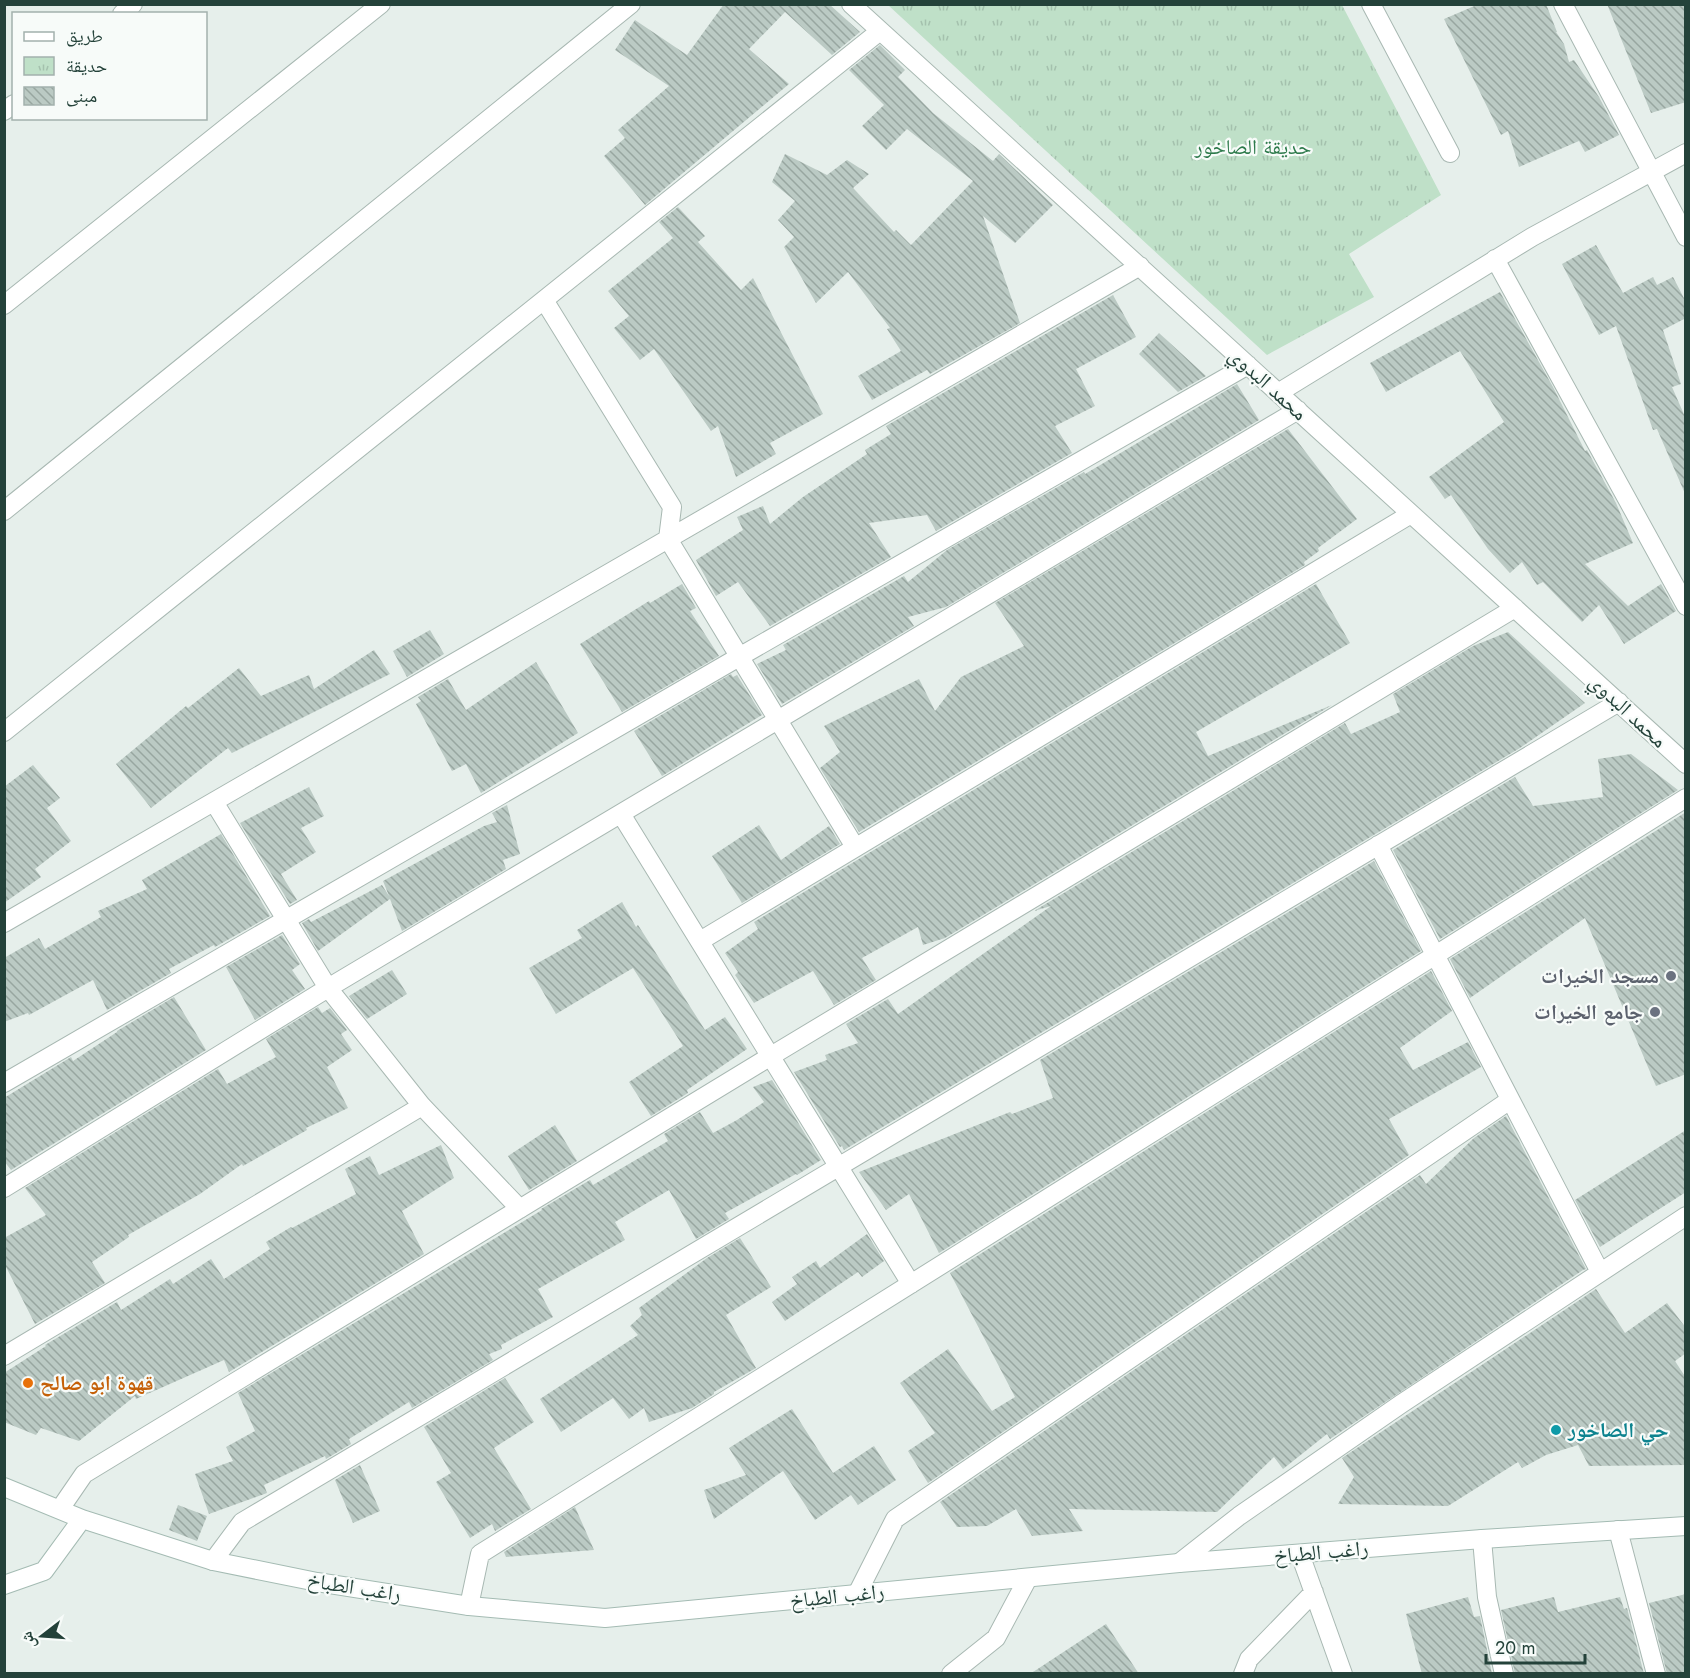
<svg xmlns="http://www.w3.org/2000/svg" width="1690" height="1678" viewBox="0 0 1690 1678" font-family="Jost,'Noto Naskh Arabic',sans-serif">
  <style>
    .park { fill: url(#park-tufts) }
    .building { fill: url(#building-back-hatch) }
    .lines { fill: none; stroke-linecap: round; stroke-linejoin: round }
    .street-casing { stroke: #a8b8b2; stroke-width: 20 }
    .secondary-casing { stroke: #a4bbb3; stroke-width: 20 }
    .street { stroke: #fff; stroke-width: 18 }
    .secondary { stroke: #fff; stroke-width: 18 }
    .worship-dot { fill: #6b7280; stroke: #f7fbf9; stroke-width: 2 }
    .food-dot { fill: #e8710a; stroke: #f7fbf9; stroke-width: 2 }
    .culture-dot { fill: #0f9aa8; stroke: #f7fbf9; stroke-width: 2 }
    .labels { text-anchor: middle; stroke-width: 4.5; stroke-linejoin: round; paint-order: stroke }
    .park-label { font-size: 21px; fill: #2d7a4b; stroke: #f7fbf9 }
    .street-label { font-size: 21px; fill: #24423a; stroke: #f7fbf9 }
    .worship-label { font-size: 21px; font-weight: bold; fill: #5b616d; stroke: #f7fbf9; text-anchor: end }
    .food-label { font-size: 21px; font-weight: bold; fill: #c56008; stroke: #f7fbf9; text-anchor: start }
    .culture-label { font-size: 21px; font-weight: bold; fill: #0d838f; stroke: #f7fbf9; text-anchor: start }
  </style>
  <defs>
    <pattern id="park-tufts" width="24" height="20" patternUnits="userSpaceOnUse" patternTransform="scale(1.5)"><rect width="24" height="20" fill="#bfe0c8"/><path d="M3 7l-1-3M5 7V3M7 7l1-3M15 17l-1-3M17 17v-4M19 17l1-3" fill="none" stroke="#a4c1ad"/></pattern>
    <pattern id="building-back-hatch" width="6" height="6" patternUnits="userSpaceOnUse" patternTransform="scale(1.5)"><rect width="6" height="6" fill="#bbcac4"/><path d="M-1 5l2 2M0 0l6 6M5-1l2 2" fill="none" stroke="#98a6a0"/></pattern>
  </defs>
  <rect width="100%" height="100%" fill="#e6efeb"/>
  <path class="park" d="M888,5H1342L1441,195L1349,254L1374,297L1267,355Z"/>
  <path class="building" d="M724,4H829L860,32L832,55L785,12L749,49L789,84L645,205L604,156L625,138L618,130L669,86L615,50L635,20L687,55Z
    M1479,4H1546L1557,32H1556L1564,44L1569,62L1574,60L1599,97L1619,135L1585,152L1579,141L1519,167L1508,131L1501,135L1444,19Z
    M1607,4H1686V102L1651,113Z
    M880,45L905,70L898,77L933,113L993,161L999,154L1053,205L1015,243L983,216L1020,323L930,374L927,370L872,400L858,376L901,351L887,329L890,328L848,272L816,303L784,247L794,237L778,220L795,201L772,182L785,154L827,175L847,160L869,174L853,188L894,232L896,230L911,245L973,181L907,129L886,150L862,126L884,105L849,70Z
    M678,207L705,236L698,242L741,290L753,278L823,414L770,443L776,454L736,477L718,426L711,431L654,349L640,360L614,328L629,316L608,291L673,238L659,222Z
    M1596,245L1623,293L1653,277L1657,285L1673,277L1686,302V318L1663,330L1681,384L1672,387L1686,419V496L1657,429L1653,430L1616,326L1599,335L1562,264Z
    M1500,292L1553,387L1585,451L1587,450L1616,503L1633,543L1585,564L1628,606L1661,584L1676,611L1624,644L1599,605L1582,622L1543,582L1537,585L1522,562L1510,573L1488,549L1451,495L1445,499L1429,477L1504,422L1460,351L1386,392L1370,363Z
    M1113,295L1136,337L1076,369L1095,406L1055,426L1072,453L936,531L927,515L869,523L891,557L770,626L738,582L716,596L696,560L743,530L737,517L763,506L770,524L803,497L867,454L865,450L891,434L886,426Z
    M1159,333L1206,376L1178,392L1139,354Z
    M1237,384L1259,420L946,607L908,617L914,626L782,704L757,664L786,650L783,645L904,576L908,582L947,550L1084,472L1085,474Z
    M1288,429L1357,519L1318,548L1319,551L1304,562L1305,565L859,832L820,768L840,752L824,726L919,679L935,711L961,677L1024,646L995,603Z
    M682,584L696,608L690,611L719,656L622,712L580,644L649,601L650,603Z
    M1316,584L1350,643L1196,732L1208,756L1332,705L945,938L923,945L918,927L862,958L876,980L834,1005L813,971L754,1003L735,975L738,972L725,953L758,929L754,922Z
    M430,630L444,654L407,677L393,651Z
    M1508,632L1585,703L1520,748L844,1150L842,1146L840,1147L794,1072L827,1060L825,1055L858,1043L846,1024L888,999L898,1014L1051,906L1034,911L1345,723L1351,734L1400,712L1393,694L1473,646Z
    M374,650L390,674L232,753L228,748L151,808L116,764L186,706L188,708L239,668L261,696L309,675L314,689Z
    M536,662L578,733L481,793L466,764L452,771L416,704L421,701L418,697L448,679L466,710Z
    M731,674L733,677L737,675L762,715L662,776L634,731Z
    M1631,754L1678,790L1440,939L1393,850L1515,777L1533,806L1603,797L1598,759Z
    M33,765L60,798L47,808L71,841L35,869L41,877L4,903V787Z
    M309,787L324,816L301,828L316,852L281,874L297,900L290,904L240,823Z
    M507,805L520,854L503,860L506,869L402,931L390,899L318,951L302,923L309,919L311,922L382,885L389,896L383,881L484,826L497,822L492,813Z
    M1686,812V1074L1656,1086L1585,918L1470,998L1450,959Z
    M759,825L781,860L829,826L840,844L742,903L712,856Z
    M221,834L270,916L215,947L214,945L169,969L171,973L107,1010L93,980L29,1015L28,1013L4,1022V958L39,938L45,949L101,917L98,911L147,889L142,880Z
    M1374,861L1421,951L939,1253L909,1194L886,1210L859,1172L1010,1112L1012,1114L1053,1098L1040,1060Z
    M622,902L636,927L638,925L705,1030L725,1017L747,1049L687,1090L688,1093L651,1116L629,1082L683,1046L633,968L556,1014L529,968L582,938L577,930Z
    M282,935L300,964L292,970L305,989L255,1020L226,967Z
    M392,970L407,994L367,1019L349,996Z
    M1431,971L1452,1011L1400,1048L1413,1070L1468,1042L1481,1067L1389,1119L1409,1155L928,1483L908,1451L935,1433L900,1383L948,1349L992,1411L1015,1397L950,1273Z
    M174,997L206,1050L11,1170L4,1161V1098L71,1057L73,1061L117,1032V1031Z
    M318,1007L322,1013L330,1008L347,1030L341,1034L352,1050L327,1067L348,1108L306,1128L307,1130L243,1166L242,1164L200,1194L128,1235L129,1237L92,1262L105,1283L35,1324L4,1263V1238L46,1215L25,1188L218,1069L227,1084L276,1057L266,1039Z
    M772,1080L821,1160L797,1175L796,1174L725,1213L729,1219L696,1239L669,1190L615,1222L625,1240L538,1289L553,1317L501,1345L502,1349L489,1354L493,1360L412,1408L409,1402L349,1439L351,1444L326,1459L325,1456L264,1485L267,1493L209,1514L195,1474L233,1461L226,1447L255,1431L238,1393L542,1210L541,1209L590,1180L593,1185L668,1141L664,1134L700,1112L713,1133L737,1120L764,1102L753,1087Z
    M1506,1116L1586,1269L1583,1270L1330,1439L1327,1434L1283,1469L1274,1457L1217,1512L1069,1509L1083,1531L1032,1536L1016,1509L987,1526L957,1527L940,1502L1420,1175L1426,1184L1474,1138Z
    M555,1125L577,1161L529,1190L508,1156Z
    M1686,1130V1192L1600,1247L1575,1200Z
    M441,1145L454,1178L402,1211L424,1254L229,1372L224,1360L136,1399L135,1396L79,1441L41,1428L36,1435L4,1422V1373L46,1346L45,1345L117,1302L121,1310L170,1279L173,1284L211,1259L224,1279L270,1249L266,1242L291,1227L292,1228L356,1194L345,1169L370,1156L379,1175Z
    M867,1234L884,1261L862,1277L858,1272L785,1321L772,1302L797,1284L792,1277L816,1261L820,1268Z
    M740,1238L771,1287L726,1315L756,1368L714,1392V1394L692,1408L649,1422L644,1408L629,1419L613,1398L561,1432L540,1399L638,1335L630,1326L642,1315L639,1308L707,1258Z
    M1596,1289L1625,1333L1667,1303L1686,1328V1353L1675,1361L1686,1378V1465L1589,1466L1578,1445L1546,1455L1522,1468L1518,1462L1448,1506L1338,1504L1354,1477L1342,1458Z
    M505,1378L534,1422L494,1448L531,1509L495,1531L492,1524L470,1538L436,1482L451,1473L424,1427Z
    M792,1409L833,1473L874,1446L896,1480L858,1505L851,1495L815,1520L783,1471L714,1519L704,1490L746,1475L729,1448Z
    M360,1465L380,1511L353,1523L335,1480Z
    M178,1505L207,1516L197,1541L169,1530Z
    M575,1507L594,1550L506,1557L504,1552Z
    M1686,1594V1674H1667L1649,1603Z
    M1468,1597L1474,1617L1480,1616L1492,1674H1422L1406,1614Z
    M1554,1597L1558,1612L1620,1597L1624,1609L1627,1608L1644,1674H1515L1501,1610Z
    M1106,1624L1139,1674H1030Z"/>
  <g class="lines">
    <g class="street-casing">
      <path id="street" d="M851,4L1686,764
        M1371,4L1450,153
        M1563,4L1686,237
        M122,14L133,4
        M4,111L14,104
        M1495,259L1686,606
        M544,300L672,507L668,539L855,847
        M4,305L381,4
        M1278,393L1532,237L1686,153
        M4,511L631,4
        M4,732L880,31
        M214,802L328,988L422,1106L520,1209
        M621,814L911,1284
        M1378,845L1600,1272
        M4,923L1140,266
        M700,941L1411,514
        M4,1083L739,657L1248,365
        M4,1188L328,988L1298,410
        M4,1356L422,1106
        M60,1509L84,1474L771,1056L1515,608
        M1618,1530L1656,1674
        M1482,1539L1487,1597L1504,1674
        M1300,1554L1343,1674
        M213,1561L242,1522L1619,702
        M1179,1563L1239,1516L1401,1404L1686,1216
        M857,1594L895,1519L1510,1100
        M469,1606L480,1554L1686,798
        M951,1674L996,1638L1028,1578
        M1243,1674L1249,1659L1314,1592"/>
    </g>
    <g class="secondary-casing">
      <path id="secondary" d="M4,1487L82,1519L213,1561L317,1582L469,1606L605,1618L1179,1563L1482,1539L1686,1526
        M4,1585L44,1571L82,1519"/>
    </g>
    <use href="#street" class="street"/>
    <use href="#secondary" class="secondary"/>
  </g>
  <g class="worship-dot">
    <circle cx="1671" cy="976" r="6"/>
    <circle cx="1655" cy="1012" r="6"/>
  </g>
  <circle class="food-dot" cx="28" cy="1383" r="6"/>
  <circle class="culture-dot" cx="1556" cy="1430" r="6"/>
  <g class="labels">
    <g class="park-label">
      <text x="1253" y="154">حديقة الصاخور</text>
    </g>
    <g class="street-label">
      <text transform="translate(1268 384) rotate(42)" y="7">محمد البدوي</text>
      <text transform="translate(1628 711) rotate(43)" y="7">محمد البدوي</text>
      <text transform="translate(1321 1552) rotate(-5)" y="7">راغب الطباخ</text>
      <text transform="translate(354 1587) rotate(9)" y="7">راغب الطباخ</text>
      <text transform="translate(837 1596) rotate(-6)" y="7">راغب الطباخ</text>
    </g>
    <g class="worship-label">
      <text x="1659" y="983">مسجد الخيرات</text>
      <text x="1643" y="1019">جامع الخيرات</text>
    </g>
    <g class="food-label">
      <text x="40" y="1390">قهوة ابو صالح</text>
    </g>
    <g class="culture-label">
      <text x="1568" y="1437">حي الصاخور</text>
    </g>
  </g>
  <rect width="1690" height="1678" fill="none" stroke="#24423a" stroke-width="12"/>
  <rect x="12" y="12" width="195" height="108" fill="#f7fbf9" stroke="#a3b1ad" stroke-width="1.5"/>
  <rect x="24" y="32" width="30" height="9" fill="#ffffff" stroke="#a3b1ad" stroke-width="1.5"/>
  <text x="66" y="42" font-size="18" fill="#24423a">طريق</text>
  <rect x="24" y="57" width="30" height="18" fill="url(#park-tufts)" stroke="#a3b1ad" stroke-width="1.5"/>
  <text x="66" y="72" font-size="18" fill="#24423a">حديقة</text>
  <rect x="24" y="87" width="30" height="18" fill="url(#building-back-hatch)" stroke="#a3b1ad" stroke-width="1.5"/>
  <text x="66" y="102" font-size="18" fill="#24423a">مبنى</text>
  <g transform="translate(42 1636) rotate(253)" stroke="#f7fbf9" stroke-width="4.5" paint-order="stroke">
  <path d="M0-4.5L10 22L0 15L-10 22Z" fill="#24423a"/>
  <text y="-9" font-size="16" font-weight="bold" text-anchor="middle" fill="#24423a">ش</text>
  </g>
  <path d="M1486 1654v9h99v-9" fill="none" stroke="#24423a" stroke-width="3"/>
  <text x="1495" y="1654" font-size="18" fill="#24423a" stroke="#f7fbf9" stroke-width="4.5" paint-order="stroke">20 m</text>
</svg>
